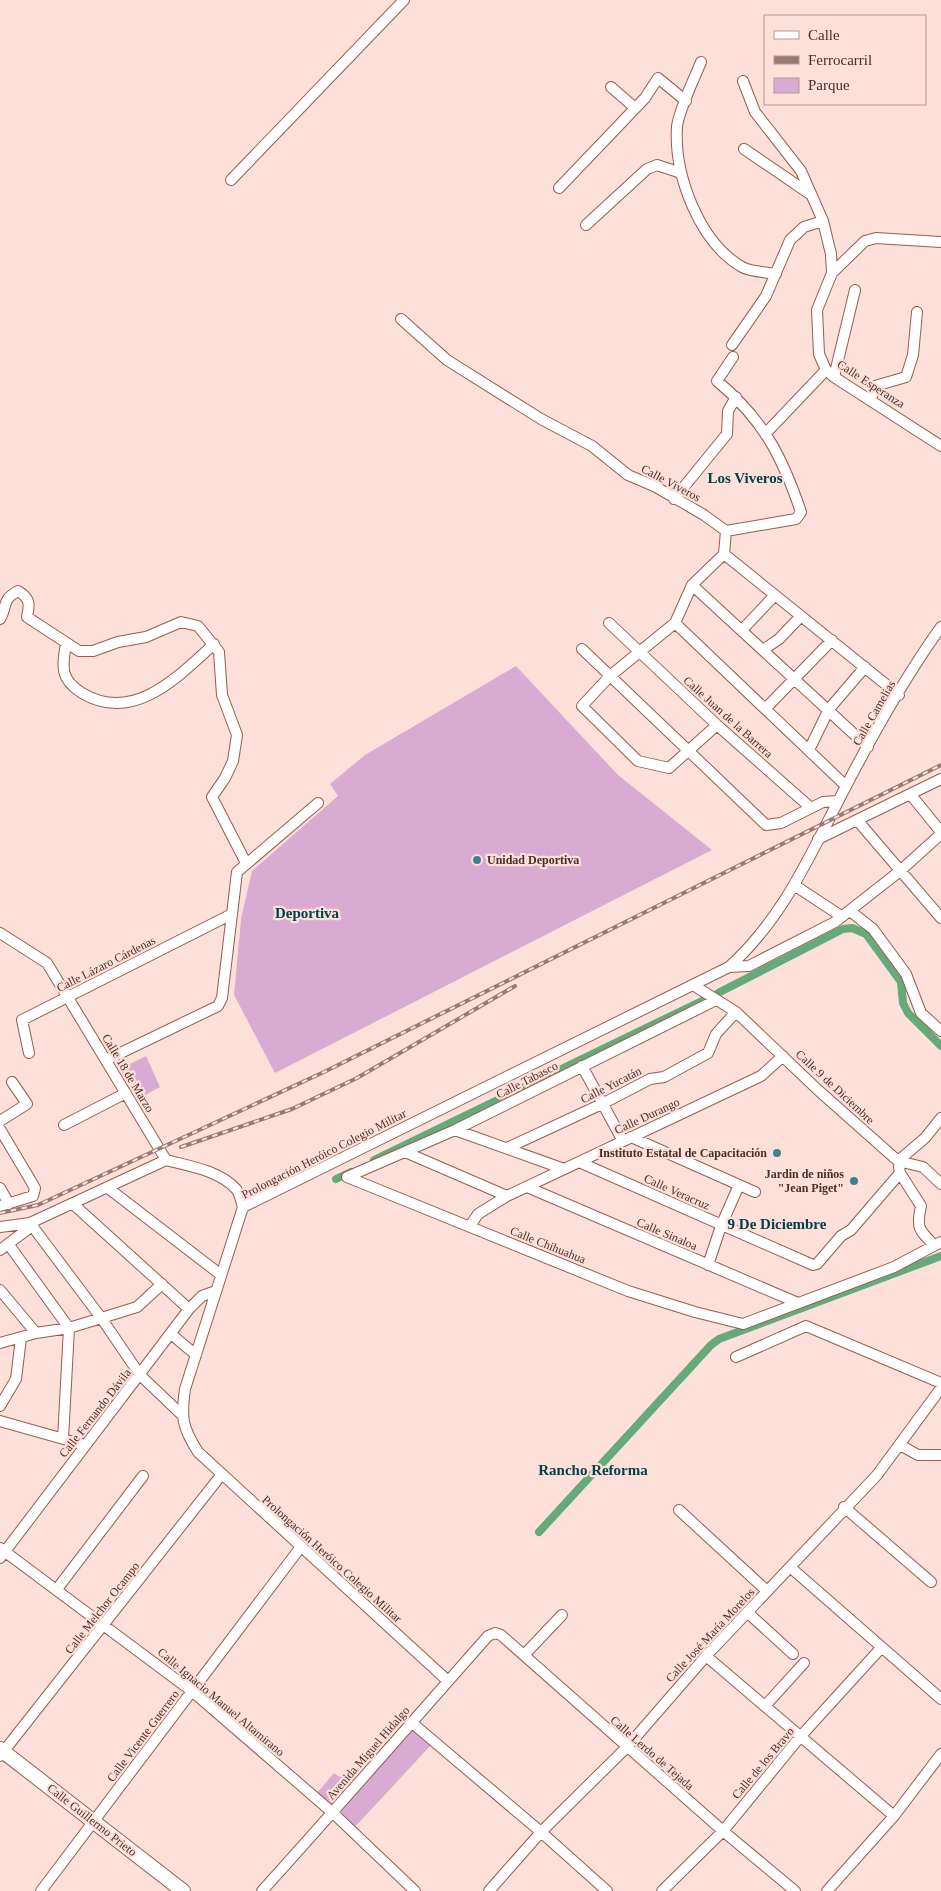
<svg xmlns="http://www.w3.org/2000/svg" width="941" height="1891" viewBox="0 0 941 1891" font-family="'Times New Roman',serif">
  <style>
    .green { fill: #daabd2 }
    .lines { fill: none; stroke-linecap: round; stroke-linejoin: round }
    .canal { stroke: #65aa7a; stroke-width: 8 }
    .minor-casing { stroke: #995b4e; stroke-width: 12 }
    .major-casing { stroke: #995b4e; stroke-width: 16 }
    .minor { stroke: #fff; stroke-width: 10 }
    .major { stroke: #fff; stroke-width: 14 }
    .rail-casing { stroke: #977a74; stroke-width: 4 }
    .rail { stroke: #fde0d9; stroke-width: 2; stroke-dasharray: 5.5; stroke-linecap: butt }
    .poi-dot { fill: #3d828f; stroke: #fde0d9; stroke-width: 2 }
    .labels { text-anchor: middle; stroke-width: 4.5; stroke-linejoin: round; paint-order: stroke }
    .street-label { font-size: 12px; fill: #4a2e28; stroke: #fde0d9 }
    .poi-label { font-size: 12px; font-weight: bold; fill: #4a2e28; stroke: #fde0d9; text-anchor: end }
    .quarter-label { font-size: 15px; font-weight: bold; fill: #00414b; stroke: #fde0d9 }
  </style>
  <rect width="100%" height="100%" fill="#fde0d9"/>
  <path class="green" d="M516,666L618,775L712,850L275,1073L234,995L241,919L252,871L338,796L330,784L365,755Z
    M146,1056L160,1087L138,1099L120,1069Z
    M412,1728L431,1745L354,1828L337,1813Z
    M346,1771L360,1781L334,1809L316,1794L334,1773L340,1777Z"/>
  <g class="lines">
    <path class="canal" d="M718,993L843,929L852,928L866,934L901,982L903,1003L908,1013L941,1046
      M374,1160L708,998
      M336,1179L351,1172
      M539,1532L711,1345L719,1339L941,1256"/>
    <g class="minor-casing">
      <path id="minor" d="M701,62C695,77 678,112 677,127C674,175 699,242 742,267C751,272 766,272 776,274
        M743,81L755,112L801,171L823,221L831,254L832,273L817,310L819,354L826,370L834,377L941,446
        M611,87L634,107
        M744,149L810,194
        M231,180L404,0
        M559,188L645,98L658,78L686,101
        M586,225L647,169L657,165L681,173
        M832,273L865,241L876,238L941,242
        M401,319L447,360L541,419L592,446L628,475L656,487L704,515L726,531L724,554L899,695
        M732,345L766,296L790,240L804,227L823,221
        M834,377L855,290
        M871,399L875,386L906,377L913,355L917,312
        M766,433L826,370
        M674,499L727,434L728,411L736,397
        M726,531L796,519L801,512C782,456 763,419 717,381L733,357
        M692,585L868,747
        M0,619C8,606 1,600 18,591C30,598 30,604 27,617L79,651H93L118,642L146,637L181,622L198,626L219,652L222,695L237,735L233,761L225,778L212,797L246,863
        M609,623L717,725L811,808L823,802L838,801
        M675,623L846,786
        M742,630L775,595
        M66,643C62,668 60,679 82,693C133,724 178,677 214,644
        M582,649L766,825L781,823L811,808
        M763,650L779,639L801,616
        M765,709L832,640
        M717,725L669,768L638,761L582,706L610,676L675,623L692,585L724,554
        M809,750L829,709L865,667
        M911,795L941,832
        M857,820L941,918
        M818,839L941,779
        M794,885L841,916
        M850,911L873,929L906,974L921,1013L941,1031
        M0,933L47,963L166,1160C188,1166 219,1170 236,1189C240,1193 241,1202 243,1207
        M729,967L749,966L835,922L900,871L941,834
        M693,985L736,1012L818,1090L898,1161L923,1167L941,1184
        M29,1053L22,1020L230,915
        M106,1060L218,1006L222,998L237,872L318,803
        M582,1066L623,1141
        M0,1121L27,1104L12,1082
        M64,1125L126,1093
        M0,1129L35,1188L33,1196L0,1206
        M455,1130L564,1169
        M631,1137L755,1192
        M507,1148L604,1103L650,1079L664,1077L708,1053L716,1034L736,1012
        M405,1152L507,1196
        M898,1161L925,1138L941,1118
        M579,1162L813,1265L817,1264L841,1236L851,1230L900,1173
        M899,1167L900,1173L921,1206C916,1228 919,1230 934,1245
        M347,1177L628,1291L695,1312L743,1324L894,1267L941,1242
        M347,1177L455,1130L716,1000
        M527,1187L798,1303
        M0,1188L9,1204
        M108,1188L221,1275
        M73,1204L189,1309
        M30,1223L102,1319L140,1375L182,1415
        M470,1226L478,1214L507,1196L761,1076L783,1056
        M0,1227L30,1223L166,1160
        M9,1245L69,1328L63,1439
        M0,1250L32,1226
        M708,1265L721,1226L739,1185
        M0,1290L36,1333
        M171,1334L196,1355
        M0,1343L36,1333L69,1328L137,1307L162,1284
        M736,1357L806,1326L941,1383
        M0,1406L16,1379L21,1338
        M0,1421L85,1445
        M900,1445L918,1455H941
        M844,1507L931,1582
        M679,1510L767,1591
        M0,1548L193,1692L333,1813L415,1891
        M0,1558L189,1309L202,1296L216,1291
        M790,1567L941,1699
        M57,1589L143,1476
        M747,1612L793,1654
        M524,1655L562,1615
        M706,1656L894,1816
        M448,1681L198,1452C182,1427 181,1418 185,1389L243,1207L729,967C784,917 810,855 844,790C872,736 905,677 941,627
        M765,1706L804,1663
        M411,1722L541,1832L607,1891
        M0,1756L222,1474
        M41,1891L300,1548
        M262,1891C338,1807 413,1721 488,1636L495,1633L501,1635L723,1831L795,1891
        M489,1891L541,1832L627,1747L706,1656L877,1475L941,1388
        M662,1891L723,1831L800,1737L881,1648
        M827,1891L894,1816L941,1754"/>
    </g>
    <g class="major-casing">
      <path id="major" d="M0,1749L183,1891"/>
    </g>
    <use href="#minor" class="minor"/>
    <use href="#major" class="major"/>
    <g class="rail-casing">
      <path id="rail" d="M181,1147L292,1109L357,1078L515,986
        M0,1213L38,1205L324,1072L941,765"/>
    </g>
    <use href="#rail" class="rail"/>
  </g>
  <g class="poi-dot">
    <circle cx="477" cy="860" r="5"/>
    <circle cx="777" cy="1153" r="5"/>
    <circle cx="854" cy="1181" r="5"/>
  </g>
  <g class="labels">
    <g class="street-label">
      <text transform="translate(871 384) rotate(33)" y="4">Calle Esperanza</text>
      <text transform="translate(671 483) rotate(28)" y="4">Calle Viveros</text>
      <text transform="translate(874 713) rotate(-60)" y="4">Calle Camelias</text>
      <text transform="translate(728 717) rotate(42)" y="4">Calle Juan de la Barrera</text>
      <text transform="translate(106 964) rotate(-27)" y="4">Calle Lázaro Cárdenas</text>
      <text transform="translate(128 1073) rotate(59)" y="4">Calle 18 de Marzo</text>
      <text transform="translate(527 1080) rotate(-27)" y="4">Calle Tabasco</text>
      <text transform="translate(611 1085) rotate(-27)" y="4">Calle Yucatán</text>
      <text transform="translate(835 1087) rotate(43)" y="4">Calle 9 de Diciembre</text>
      <text transform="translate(647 1116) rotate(-25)" y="4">Calle Durango</text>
      <text transform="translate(324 1154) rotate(-27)" y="4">Prolongación Heróico Colegio Militar</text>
      <text transform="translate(677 1192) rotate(24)" y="4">Calle Veracruz</text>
      <text transform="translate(667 1234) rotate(23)" y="4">Calle Sinaloa</text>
      <text transform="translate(548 1245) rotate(22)" y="4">Calle Chihuahua</text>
      <text transform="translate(95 1413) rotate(-52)" y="4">Calle Fernando Dávila</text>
      <text transform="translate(332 1559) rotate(42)" y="4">Prolongación Heróico Colegio Militar</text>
      <text transform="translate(102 1608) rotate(-52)" y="4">Calle Melchor Ocampo</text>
      <text transform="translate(710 1635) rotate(-47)" y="4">Calle José María Morelos</text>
      <text transform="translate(221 1702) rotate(40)" y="4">Calle Ignacio Manuel Altamirano</text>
      <text transform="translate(143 1736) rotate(-53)" y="4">Calle Vicente Guerrero</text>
      <text transform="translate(368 1753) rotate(-49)" y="4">Avenida Miguel Hidalgo</text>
      <text transform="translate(652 1753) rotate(41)" y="4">Calle Lerdo de Tejada</text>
      <text transform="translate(763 1763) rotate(-50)" y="4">Calle de los Bravo</text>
      <text transform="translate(92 1820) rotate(38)" y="4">Calle Guillermo Prieto</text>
    </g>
    <g class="poi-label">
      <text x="487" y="864" text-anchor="start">Unidad Deportiva</text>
      <text x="767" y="1157">Instituto Estatal de Capacitación</text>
      <text x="844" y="1178">Jardin de niños<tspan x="844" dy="14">"Jean Piget"</tspan></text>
    </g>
    <g class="quarter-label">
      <text x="745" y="483">Los Viveros</text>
      <text x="307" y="918">Deportiva</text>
      <text x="777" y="1229">9 De Diciembre</text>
      <text x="593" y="1475">Rancho Reforma</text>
    </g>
  </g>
  <rect x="764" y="15" width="162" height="90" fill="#fde0d9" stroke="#b59992"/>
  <rect x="774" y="31" width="25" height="8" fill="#ffffff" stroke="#b59992"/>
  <text x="808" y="40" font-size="15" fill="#4a2e28">Calle</text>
  <rect x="774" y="56" width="25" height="8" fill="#977a74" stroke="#b59992"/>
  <text x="808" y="65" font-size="15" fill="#4a2e28">Ferrocarril</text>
  <rect x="774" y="78" width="25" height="15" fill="#daabd2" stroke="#b59992"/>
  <text x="808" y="90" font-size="15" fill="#4a2e28">Parque</text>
</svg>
